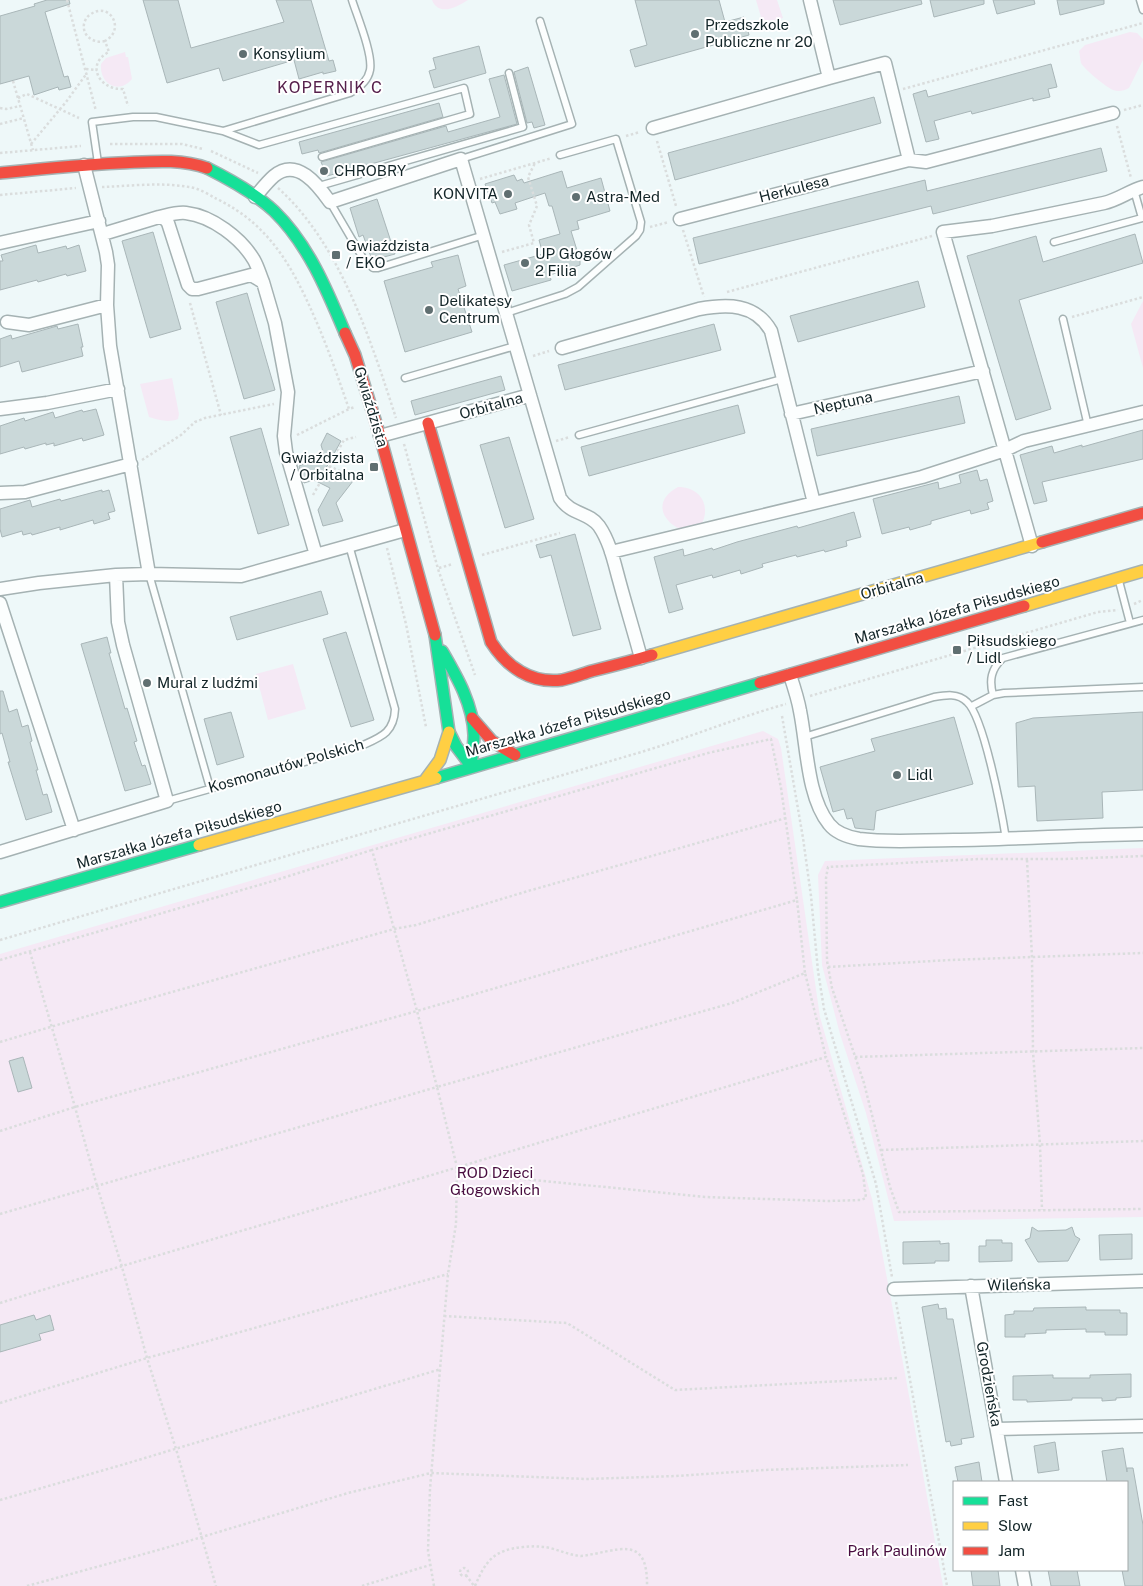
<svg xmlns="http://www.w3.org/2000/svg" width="1143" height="1586" viewBox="0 0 1143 1586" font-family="'Public Sans',sans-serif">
  <rect width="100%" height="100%" fill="#eef8f9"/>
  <path fill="#f5e9f5" d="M432 0H468C457 7 439 17 432 0Z
    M756 0H777L783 18 763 24Z
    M1130 32 1137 33 1143 39V60L1129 88C1124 91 1118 92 1113 90 1106 87 1085 70 1081 63 1080 59 1080 55 1079 51L1085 45Z
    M125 52 126 57H128L132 79C119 95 99 84 101 64L106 58Z
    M1143 301V368L1131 324Z
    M172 378 179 414 178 419C168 423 159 420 149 417L140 384Z
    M678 487C702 487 712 508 700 527L680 529C659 519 655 499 678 487Z
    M293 664 306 709 268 720 256 674Z
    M763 731 778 739 781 748 820 1017 872 1199 906 1379 943 1586H0V954Z
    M1143 848V1217L894 1221 866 1113 840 1034 822 965 818 875 825 861Z"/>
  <path fill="#cad8d9" stroke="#a9b6b8" d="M47 0H69L70 4 45 12 64 77 68 76 71 87 59 90 58 87 34 95 29 76 0 84V16L35 6 34 4Z
    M143 0H178L191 48 284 22 276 0H311L329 61 333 60 336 71 323 74V72L299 79 294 60 223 81 219 68 167 83Z
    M635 0H719L725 22 744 17 749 35 635 67 630 50 647 45Z
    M833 0H921L922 4 840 25Z
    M930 0H984V4L934 17Z
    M993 0H1034L1035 4 997 14Z
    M1057 0H1104V4L1060 15Z
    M479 46 486 73 434 88 429 71 436 69 433 58Z
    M1051 64 1057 87 1048 89 1050 97 1033 101V98L972 114 971 111 934 121 939 139 926 142 913 94 926 90 928 97Z
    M528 67 545 125 534 128 532 122 527 123 514 72Z
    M504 75 517 124 327 176 321 162 446 126 448 132 500 117 489 79Z
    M874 97 881 123 675 180 668 153Z
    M439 103 443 117 319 153 318 150 302 154 299 142Z
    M1101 148 1107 171 933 214 931 206 699 264 693 238 925 180 927 191Z
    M562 171 567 188 601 178 610 211 577 221 579 229 571 231 580 260V265L550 275 551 280 512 291 504 265 543 254 539 240 560 234 552 206H549L545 193 515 203 517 209 500 214 495 202 492 203 485 184 514 175 517 181 522 179 524 183Z
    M377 199 395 254 384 257H371L363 235 359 237 350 208Z
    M153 232 181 329 150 338 122 241Z
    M1135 234 1143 263 1019 300 1051 409 1016 420 967 256 1036 236 1043 262Z
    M36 245 38 253 66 246 67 249 79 245 86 271 67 276 66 274 38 282 37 280 0 290V261H3L1 255Z
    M458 255 466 286 458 289 472 332 405 352 384 281 433 267 431 262Z
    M918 281 925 307 798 342 790 316Z
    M247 293 275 390 244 399 216 302Z
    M78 324 83 347H81L83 356 22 372 19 361 0 367V339L11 335 12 339 57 326 58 329Z
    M714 324 721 350 565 390 558 365Z
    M501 376 505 390 415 415 411 401Z
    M959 396 965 423 817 456 811 429Z
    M738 405 745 433 589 476 581 447Z
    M96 409 104 435 83 441 82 438 54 446V443L46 445V443L25 449 24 447 0 454V426L24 418 25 421 53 412 55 418 82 410 83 412Z
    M261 428 289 525 258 534 230 437Z
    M1143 430V459L1042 482 1047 501 1034 504 1020 455 1052 446 1054 453 1082 445V447Z
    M327 433 341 441 321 477 341 474 353 481 336 503 343 521 323 526 318 510 330 488 314 480 304 483 299 466 312 461 324 455 321 445Z
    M509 437 534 519 505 528 480 445Z
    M977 470 980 481 987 479 993 501 987 503 989 509 971 514 970 510 931 521V524L910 530 909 527 882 534 873 499 938 482 939 489 961 483 959 475Z
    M102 490V492L109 490 115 511 108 513 110 519 94 524 93 520 60 530V527L32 535 31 533 23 535 22 531 2 537 0 529V509L30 500 32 507 60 499 61 501Z
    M854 512 861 537 846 541 847 546 825 552 824 550 797 557 796 555 762 564 763 567 741 574 740 570 713 578 712 575 676 585 683 609 669 613 654 557 683 549 684 556 712 548 713 550 737 542 797 526 798 528Z
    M575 534 601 629 573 636 551 555 540 558 536 545Z
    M321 591 328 614 237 640 230 617Z
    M346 632 374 720 351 727 323 639Z
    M107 637 111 653H109L125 709 127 708 137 741 134 742 142 766 145 765 151 784 125 791 81 644Z
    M0 691H3L9 712 17 709 22 727 28 725 32 741 30 742 38 770H36L43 795 47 794 52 812 26 820 8 762H10L2 733 0 734Z
    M231 712 244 757 217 765 204 719Z
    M1143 712V790L1102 792 1103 818 1037 821 1035 786 1018 787 1016 723 1033 718Z
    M954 717 973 784 876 811 874 830 855 828 852 818 847 819 844 809 833 812 820 767 875 751 871 739Z
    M23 1057 32 1088 18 1092 9 1061Z
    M1032 1227 1038 1231 1066 1230 1072 1227 1075 1236 1080 1239 1068 1261 1038 1262 1025 1240 1030 1238Z
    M1132 1234V1259L1100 1260 1099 1235Z
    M986 1240H1002V1243H1012V1261L979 1262V1246H986Z
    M940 1241V1244L949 1243V1261H935V1263L903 1264V1242Z
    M938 1304 939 1309 946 1308 947 1319H953L974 1437 961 1439 962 1444 951 1446 950 1441 946 1442 922 1307Z
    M1086 1307V1310H1120V1313H1127V1335H1105V1332H1086V1329L1046 1330V1333L1025 1334V1337H1005V1315L1014 1314V1311H1033L1034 1308Z
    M34 1315 36 1320 50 1315 54 1330 39 1334 41 1340 0 1352V1325Z
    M1131 1374V1397L1116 1398V1400L1102 1401V1398H1072V1400L1027 1402V1400H1013V1376L1053 1375V1378H1090V1375Z
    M1055 1442 1059 1470 1038 1473 1034 1446Z
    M1123 1448 1127 1472V1468H1133L1143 1525V1586H1125L1122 1570H1127V1482H1107L1102 1451Z
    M979 1462 982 1482H958L955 1467Z
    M971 1570H998L1000 1586H973Z
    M1048 1570H1077L1080 1586H1051Z"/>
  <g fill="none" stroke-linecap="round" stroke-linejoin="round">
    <g stroke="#a5b2b3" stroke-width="9">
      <path id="lane" d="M1140 0 1143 10
        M223 131 350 93C359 88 368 81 370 70 373 54 357 16 352 0
        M461 159 572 124 540 21
        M98 163 92 122 133 117H156L223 131 259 145 464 88 470 114 322 157
        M319 186 523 127 509 73
        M330 202 364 260 373 268H378L484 235
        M1054 242 1142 218 1134 190
        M506 313 565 294 578 287 636 236 640 230 641 222 616 139 560 155
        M1063 319 1088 426
        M405 378 515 346
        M579 435 782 379
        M149 574 210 788
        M1119 581 1130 623
        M993 695C989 680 991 669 1003 658L1143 620
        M972 706 993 695 1004 693 1143 687
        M804 737 934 697C946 695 958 693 967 702 984 717 1002 814 1006 839
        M167 801 361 746C381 737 394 733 395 709L349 545"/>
    </g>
    <g stroke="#a5b2b3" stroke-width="15">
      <path id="street" d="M653 128 829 78
        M909 160 926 162 1113 113
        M84 165 106 252 108 265 107 305 110 346 149 574
        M255 197C261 190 267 182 274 176 297 157 318 185 330 202L461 159 560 498C571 515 589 512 599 526 610 542 614 562 619 580 626 606 634 632 641 658
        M159 217C168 215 177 212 186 213 212 216 241 238 254 260 258 267 260 275 263 282
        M680 219 909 160 885 63 829 78 810 0
        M103 234 159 217 165 219 168 223 188 285 192 289H198L251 275 263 282 275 323 288 392 284 436 286 452 316 555
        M0 243 99 221
        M7 322 29 325 107 305
        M562 348 699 309C727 304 755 303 771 331L814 503
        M0 409 47 403 118 389
        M791 414 983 371
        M380 436 530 395
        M0 493 25 492 131 464
        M1032 546 943 232 992 226 1104 203C1118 200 1129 191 1143 187
        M611 552 922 477 1005 450 1024 441 1143 412
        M0 589 39 583 116 575 149 574 241 576 405 530
        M0 603 74 830
        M790 675C794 687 798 699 800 711 807 745 807 797 829 824 836 833 848 837 859 839 890 843 923 840 954 840 1017 839 1080 835 1143 834
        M0 852 167 801 123 645 118 622 116 575
        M971 1286 1006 1482
        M894 1289 1143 1281
        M997 1429 1143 1426
        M1022 1570 1025 1586"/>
    </g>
    <g stroke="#a5b2b3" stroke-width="14">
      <path id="fast" d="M207 168C229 179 256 194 274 211 308 244 327 290 345 333
        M435 635 449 732 456 746 471 766
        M442 651C457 677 473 704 474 735 474 745 472 756 471 766
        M436 778 760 683
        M0 902 199 845"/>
    </g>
    <g stroke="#a5b2b3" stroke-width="14">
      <path id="slow" d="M1024 606 1143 571
        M652 655 1042 542
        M426 779 440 760 449 732
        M199 845 436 778"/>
    </g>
    <g stroke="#a5b2b3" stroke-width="14">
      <path id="jam" d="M0 173C40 169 79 165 119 163 148 162 179 158 207 168
        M345 333 355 355 380 436 435 635
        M428 423 491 642C507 667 531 684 562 680 572 678 582 674 592 671 612 666 632 661 652 655
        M1042 542 1143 513
        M760 683 1024 606
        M472 718 492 741 515 755"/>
    </g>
    <path stroke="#dadddd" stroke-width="2.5" stroke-dasharray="2.5 2.5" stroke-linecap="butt" d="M67 0 96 111
      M105 41C94 44 82 36 84 24 85 20 87 16 91 14 110 1 126 30 105 41L109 52C85 64 99 90 123 89L128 106
      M86 69 97 70
      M13 81 33 150
      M903 89 1143 23
      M18 98 27 94 79 118
      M0 108 6 109 20 106
      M1124 110 1143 105
      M0 124 24 118
      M1117 126 1131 178
      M626 136 640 132
      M657 141 676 206
      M31 144 66 102 87 73
      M110 144H182L203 149
      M211 151 258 173
      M0 153 81 146
      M480 179 552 158
      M102 187C130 186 161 182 189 187 199 188 209 195 217 199 272 226 294 270 317 323 329 351 339 380 349 409L355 407
      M278 188C340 243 371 341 396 418
      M0 195 76 188
      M650 227 669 222
      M683 230 704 297
      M502 252 534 243 529 225 537 206 528 177 535 163
      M727 292 932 236
      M190 303 221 415
      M1072 317 1143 297
      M533 356 549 351
      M297 435 349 409
      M556 441 570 437
      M404 444 438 569 475 675
      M142 460 181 435 195 422 205 418 274 404
      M329 466 348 475
      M313 495 344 440 356 437
      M387 548 406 624 426 727
      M482 555 560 533
      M439 568 453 564
      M1134 604 1143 600
      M810 696 1098 612 1118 610
      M782 716 803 838 811 896 818 971 824 1009 876 1184 892 1277
      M1143 856 1064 859H978L828 867 826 878 827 961 832 988 864 1083 890 1187 899 1212 1143 1209
      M1027 860 1032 957 1033 1052 1040 1145 1042 1210
      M0 940 638 753C688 738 736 718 786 704
      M30 952 75 1107 97 1186 122 1267 147 1358 176 1449 216 1586
      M0 960 273 881 372 850
      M828 967 950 960 1143 953
      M0 1042 84 1017 394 929 416 925 528 891 786 818
      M855 1057 1143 1048
      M0 1131 75 1107 417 1011 372 850 708 753 771 739 781 788 797 900
      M881 1150 1143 1141
      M0 1214 437 1087 417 1011 797 900 805 973
      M896 1302 947 1586
      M0 1303C168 1251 337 1204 505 1153L826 1057 863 1174 866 1198 861 1200 828 1201 705 1197 474 1174 457 1167
      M444 1316 567 1323 675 1390 898 1378
      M0 1403 147 1358 448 1274
      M0 1500 125 1464 441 1369
      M460 1572a4 4 0 1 1 8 0a4 4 0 1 1-8 0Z
      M466 1575 474 1586
      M27 1586 162 1549 348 1493 431 1473 587 1479 676 1476 764 1470 908 1465
      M362 1586 430 1565
      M434 1586 428 1551 430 1489 448 1274 456 1224 457 1167 437 1087 732 1003 805 973 826 1057
      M475 1586C486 1560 494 1550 523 1547 532 1546 541 1546 550 1548 561 1551 570 1555 581 1556 616 1552 648 1532 647 1586"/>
    <use href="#lane" stroke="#fcfefe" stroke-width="6"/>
    <use href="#street" stroke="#fcfefe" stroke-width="12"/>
    <use href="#fast" stroke="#16e098" stroke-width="11"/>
    <use href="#slow" stroke="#ffcf43" stroke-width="11"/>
    <use href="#jam" stroke="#f24e42" stroke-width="11"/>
  </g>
  <g fill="#606f71" stroke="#fff" stroke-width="2">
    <circle cx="695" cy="34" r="5"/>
    <circle cx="243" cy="54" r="5"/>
    <circle cx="324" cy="171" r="5"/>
    <circle cx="508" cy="194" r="5"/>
    <circle cx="576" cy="197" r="5"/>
    <rect x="331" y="250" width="10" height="10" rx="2.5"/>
    <circle cx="525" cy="263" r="5"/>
    <circle cx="429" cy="310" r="5"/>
    <rect x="369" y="462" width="10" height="10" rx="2.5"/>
    <rect x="952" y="645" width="10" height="10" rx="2.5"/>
    <circle cx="147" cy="683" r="5"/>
    <circle cx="897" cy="775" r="5"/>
  </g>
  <g text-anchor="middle" stroke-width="4" stroke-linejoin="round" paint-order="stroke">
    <g font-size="15" fill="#132528" stroke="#fff" text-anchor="start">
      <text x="705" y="30">Przedszkole<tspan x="705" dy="17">Publiczne nr 20</tspan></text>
      <text x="253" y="59">Konsylium</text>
      <text x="334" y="176">CHROBRY</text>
      <text x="498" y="199" text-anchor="end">KONVITA</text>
      <text x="586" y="202">Astra-Med</text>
      <text x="346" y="251">Gwiaździsta<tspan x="346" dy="17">/ EKO</tspan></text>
      <text x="535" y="259">UP Głogów<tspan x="535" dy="17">2 Filia</tspan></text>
      <text x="439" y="306">Delikatesy<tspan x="439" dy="17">Centrum</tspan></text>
      <text x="364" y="463" text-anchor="end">Gwiaździsta<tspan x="364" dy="17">/ Orbitalna</tspan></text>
      <text x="967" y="646">Piłsudskiego<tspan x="967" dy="17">/ Lidl</tspan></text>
      <text x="157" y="688">Mural z ludźmi</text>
      <text x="907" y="780">Lidl</text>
    </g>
    <g font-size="15" fill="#132528" stroke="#fff">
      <text transform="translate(794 189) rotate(-14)" y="5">Herkulesa</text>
      <text transform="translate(843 403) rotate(-13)" y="5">Neptuna</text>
      <text transform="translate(491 406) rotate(-15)" y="5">Orbitalna</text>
      <text transform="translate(371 407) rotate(73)" y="5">Gwiaździsta</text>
      <text transform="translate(892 586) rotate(-16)" y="5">Orbitalna</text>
      <text transform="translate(957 610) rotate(-16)" y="5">Marszałka Józefa Piłsudskiego</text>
      <text transform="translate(568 723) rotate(-16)" y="5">Marszałka Józefa Piłsudskiego</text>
      <text transform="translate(286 766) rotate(-16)" y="5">Kosmonautów Polskich</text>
      <text transform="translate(179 835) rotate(-16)" y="5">Marszałka Józefa Piłsudskiego</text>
      <text transform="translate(1019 1285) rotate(-1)" y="5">Wileńska</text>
      <text transform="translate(989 1384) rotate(80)" y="5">Grodzieńska</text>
    </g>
    <g font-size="15" fill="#480c3f" stroke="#fff">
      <text x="495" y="1178">ROD Dzieci<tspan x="495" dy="17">Głogowskich</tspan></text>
      <text x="897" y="1556">Park Paulinów</text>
    </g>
    <g font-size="16" letter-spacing="1" fill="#56204c" stroke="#fff">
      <text x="330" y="93">KOPERNIK C</text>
    </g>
  </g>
  <rect x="953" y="1481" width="175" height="90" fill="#ffffff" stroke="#a1a8a9"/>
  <rect x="963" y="1497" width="25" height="8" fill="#16e098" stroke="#a1a8a9"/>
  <text x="998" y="1506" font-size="15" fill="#132528">Fast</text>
  <rect x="963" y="1522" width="25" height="8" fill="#ffcf43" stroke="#a1a8a9"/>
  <text x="998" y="1531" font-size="15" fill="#132528">Slow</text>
  <rect x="963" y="1547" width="25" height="8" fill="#f24e42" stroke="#a1a8a9"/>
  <text x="998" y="1556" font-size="15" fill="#132528">Jam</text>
</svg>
